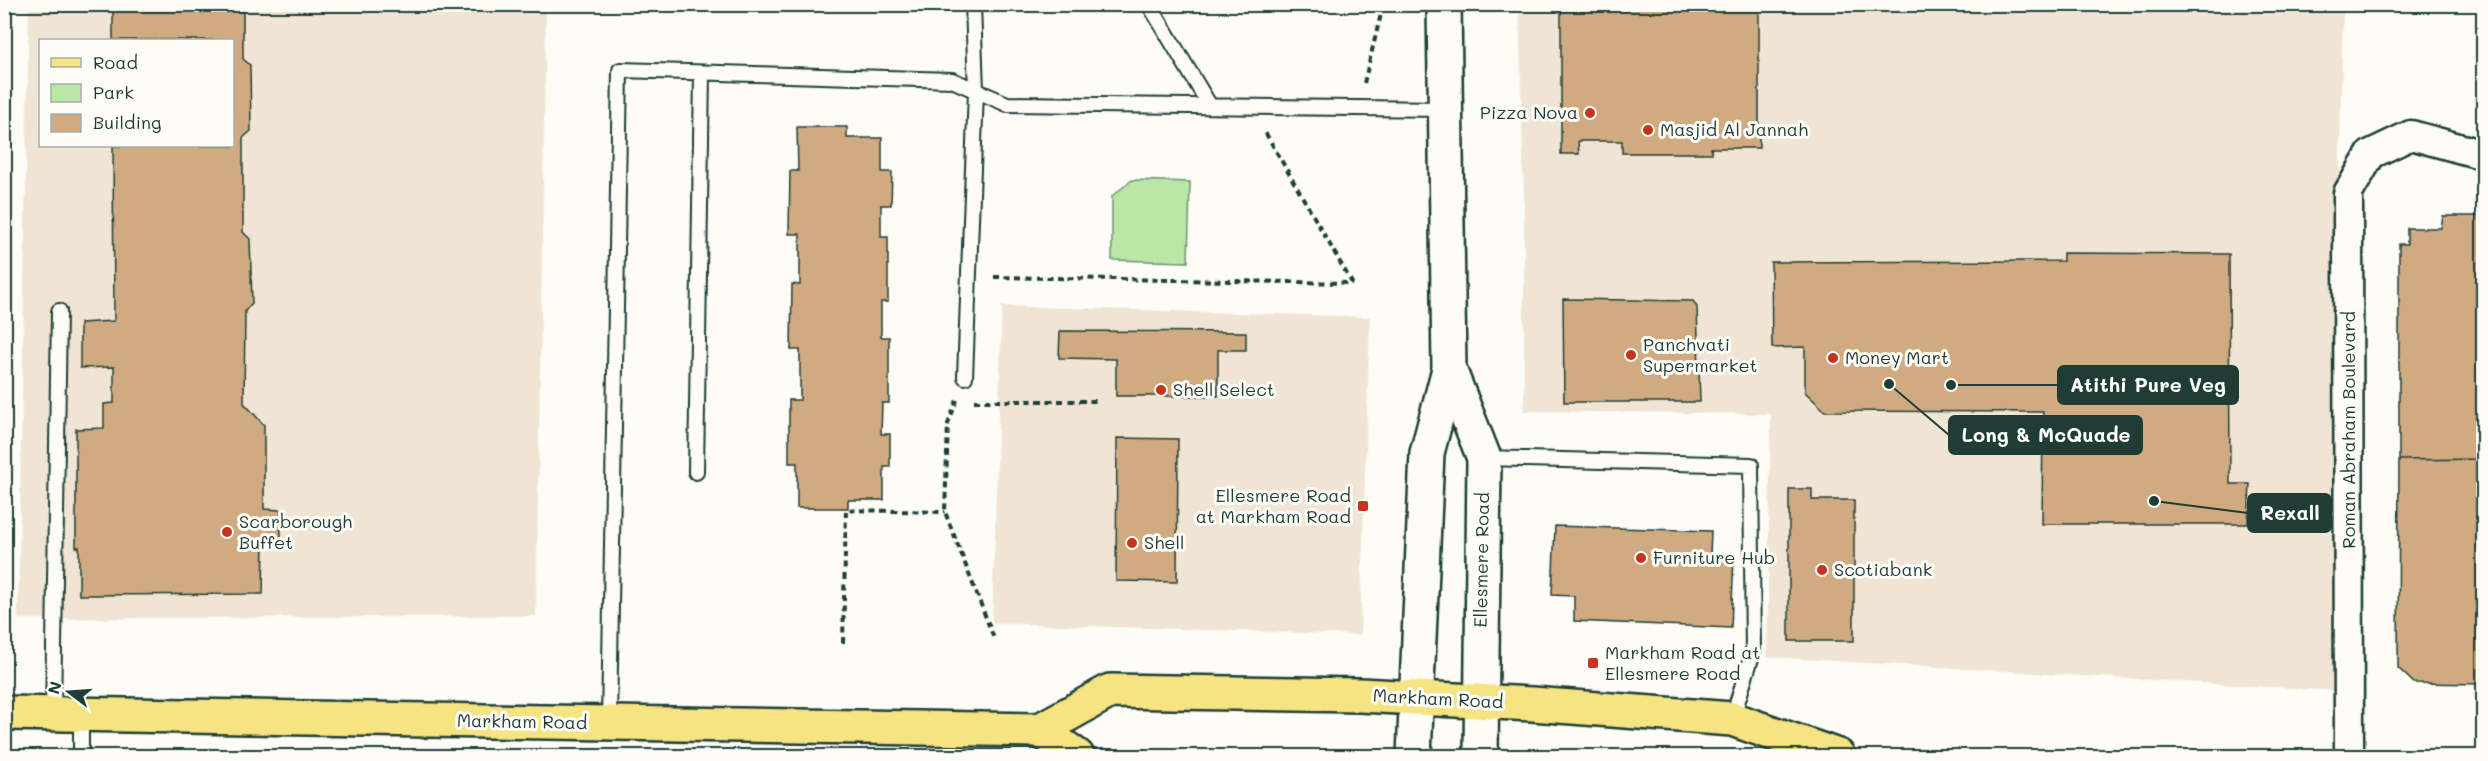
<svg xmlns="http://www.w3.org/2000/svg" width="2488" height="761" viewBox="0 0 2488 761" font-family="Mali,sans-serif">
  <rect width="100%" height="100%" fill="#fdfcf7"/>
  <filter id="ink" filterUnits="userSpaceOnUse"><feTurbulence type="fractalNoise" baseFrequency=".0167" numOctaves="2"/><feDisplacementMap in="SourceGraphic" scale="12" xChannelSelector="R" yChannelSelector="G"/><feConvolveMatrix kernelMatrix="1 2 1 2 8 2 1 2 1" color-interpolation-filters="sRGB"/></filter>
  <g filter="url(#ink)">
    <path fill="#f0e4d4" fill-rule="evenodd" d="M29 5H546L536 616 18 619ZM40 40H232V146H40Z
      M1519 5H2343L2339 196 2336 691 1767 657 1771 414 1524 411V196Z
      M1002 306 1370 317 1360 635 992 623Z"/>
    <path fill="#bae7a5" stroke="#6c926c" stroke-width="1.5" d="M1132 180 1190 182 1188 262 1112 260V196Z"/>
    <path fill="#d0ab82" stroke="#1f3d34" stroke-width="1.5" d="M113 4H243V59L250 65 251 131 243 138V232L250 239 252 303 245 311 244 403 264 425V509L281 510V542L264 541 263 594 79 595V547H76V429L104 428V404L114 403V367L80 368V323L114 321 113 146H232V40H113Z
      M1561 4 1759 6V148H1711L1712 153H1622V141H1578L1579 154H1561Z
      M797 127H847V138H882V172H892L891 205H881V237H888V302H881V337H889V403H882L881 434H890V467H884V500H848V508H797V463H789V400H800V350H791L792 284 800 285V234H789L790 171H798Z
      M2443 216H2484V459L2399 460V244H2407V228H2441Z
      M2063 253 2229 254 2230 484H2250L2248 524H2042L2043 412 1825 411 1805 392V347L1772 348 1771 262 2063 261Z
      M1563 299 1693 301 1697 307 1700 402H1564Z
      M1060 331 1246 332V350H1218V396H1116V359L1059 358Z
      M1117 438 1178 439 1177 582 1116 581Z
      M2484 459V684L2414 683 2398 668 2399 460Z
      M1789 489H1812V500H1854V641H1789Z
      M1555 526 1711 531 1710 555H1734L1731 628 1574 621V596L1552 595Z"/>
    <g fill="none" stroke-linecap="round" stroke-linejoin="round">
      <g stroke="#1f3d34" stroke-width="18">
        <path id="service" d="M1149 4 1210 106
          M965 377 976 91 973 4
          M1484 458 1751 465 1753 652 1732 719
          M696 472 702 73
          M53 715 59 311
          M609 724 620 70 952 80 1007 104 1446 109
          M81 756V716"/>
      </g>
      <g stroke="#1f3d34" stroke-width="33">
        <path id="minor" d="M2349 756 2348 193 2371 154 2411 135 2484 155"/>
      </g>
      <g stroke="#1f3d34" stroke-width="38">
        <path id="secondary" d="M1449 369 1484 458 1481 756
          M1414 756 1427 453 1449 369 1444 4"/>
      </g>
      <g stroke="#1f3d34" stroke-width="38">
        <path id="primary" d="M4 713 1040 730 1110 691 1360 695 1532 704 1732 719 1838 756
          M1040 730 1077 756"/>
      </g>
      <path stroke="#1f3d34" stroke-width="4" stroke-dasharray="6 4.5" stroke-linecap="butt" d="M1364 83 1381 14V4
        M994 277 1352 283 1265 132
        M957 400 948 424 945 512 995 641
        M974 401H1097
        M843 643 846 510 945 512"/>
      <use href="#service" stroke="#fdfcf7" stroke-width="14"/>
      <use href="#minor" stroke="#fdfcf7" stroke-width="28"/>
      <use href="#secondary" stroke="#fdfcf7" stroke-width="33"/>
      <use href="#primary" stroke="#f6e381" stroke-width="33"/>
    </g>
  </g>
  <g fill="#c8321e" stroke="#fdfcf7" stroke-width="2">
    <circle cx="1590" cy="113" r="6"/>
    <circle cx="1648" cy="130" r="6"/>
    <circle cx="1631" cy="355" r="6"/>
    <circle cx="1833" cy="358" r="6"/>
    <circle cx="1161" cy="390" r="6"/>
    <rect x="1357" y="500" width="12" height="12" rx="3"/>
    <circle cx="227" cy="532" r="6"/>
    <circle cx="1132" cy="543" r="6"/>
    <circle cx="1641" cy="558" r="6"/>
    <circle cx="1822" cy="570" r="6"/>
    <rect x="1587" y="657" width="12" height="12" rx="3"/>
  </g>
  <g text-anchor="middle" stroke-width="6" stroke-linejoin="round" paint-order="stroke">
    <g font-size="18" fill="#1f3d34" stroke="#fdfcf7" text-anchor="start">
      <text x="1578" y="119" text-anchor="end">Pizza Nova</text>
      <text x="1660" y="136">Masjid Al Jannah</text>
      <text x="1643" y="351">Panchvati<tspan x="1643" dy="21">Supermarket</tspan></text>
      <text x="1845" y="364">Money Mart</text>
      <text x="1173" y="396">Shell Select</text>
      <text x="1351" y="502" text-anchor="end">Ellesmere Road<tspan x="1351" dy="21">at Markham Road</tspan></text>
      <text x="239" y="528">Scarborough<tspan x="239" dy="21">Buffet</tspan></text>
      <text x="1144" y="549">Shell</text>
      <text x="1653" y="564">Furniture Hub</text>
      <text x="1834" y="576">Scotiabank</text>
      <text x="1605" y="659">Markham Road at<tspan x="1605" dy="21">Ellesmere Road</tspan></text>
    </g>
    <g font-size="18" fill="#1f3d34" stroke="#fdfcf7">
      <text transform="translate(2349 430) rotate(-90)" y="6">Roman Abraham Boulevard</text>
      <text transform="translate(1482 560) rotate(-89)" y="6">Ellesmere Road</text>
      <text transform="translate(1438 699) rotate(3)" y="6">Markham Road</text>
      <text transform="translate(522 722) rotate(1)" y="6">Markham Road</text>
    </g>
  </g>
  <path fill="none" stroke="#1f3d34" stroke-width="2" d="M1951 385L2058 385M1889 384L1949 435M2154 501L2248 513"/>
  <g fill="#1f3d34" stroke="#fdfcf7" stroke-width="2">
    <circle cx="1951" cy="385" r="6"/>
    <circle cx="1889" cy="384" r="6"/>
    <circle cx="2154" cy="501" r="6"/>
  </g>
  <g fill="#1f3d34" stroke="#1f3d34" stroke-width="2">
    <rect x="2058" y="366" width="180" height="38" rx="6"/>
    <rect x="1949" y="416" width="193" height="38" rx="6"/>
    <rect x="2248" y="494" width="83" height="38" rx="6"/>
  </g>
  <g font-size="20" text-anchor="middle" font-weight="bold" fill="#fff">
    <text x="2148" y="392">Atithi Pure Veg</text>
    <text x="2046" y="442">Long &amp; McQuade</text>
    <text x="2290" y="520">Rexall</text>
  </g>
  <rect width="2488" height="761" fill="none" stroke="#fdfcf7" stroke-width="24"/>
  <rect x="12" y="12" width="2464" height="737" fill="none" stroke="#1f3d34" stroke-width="2" filter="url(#ink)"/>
  <rect x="39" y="39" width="195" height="108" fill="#fdfcf7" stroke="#a4b0a9" stroke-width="1.5"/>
  <rect x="51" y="58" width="30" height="9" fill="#f6e381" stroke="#a4b0a9" stroke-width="1.5"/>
  <text x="93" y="69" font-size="18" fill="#1f3d34">Road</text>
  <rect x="51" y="84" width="30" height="18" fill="#bae7a5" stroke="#a4b0a9" stroke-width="1.5"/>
  <text x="93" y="99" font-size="18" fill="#1f3d34">Park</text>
  <rect x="51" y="114" width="30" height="18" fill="#d0ab82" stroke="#a4b0a9" stroke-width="1.5"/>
  <text x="93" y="129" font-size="18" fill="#1f3d34">Building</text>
  <g transform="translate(69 692) rotate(287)" stroke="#fdfcf7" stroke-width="4.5" paint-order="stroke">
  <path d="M0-4.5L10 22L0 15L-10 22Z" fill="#1f3d34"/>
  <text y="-9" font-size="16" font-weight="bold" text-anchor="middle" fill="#1f3d34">N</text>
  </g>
</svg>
